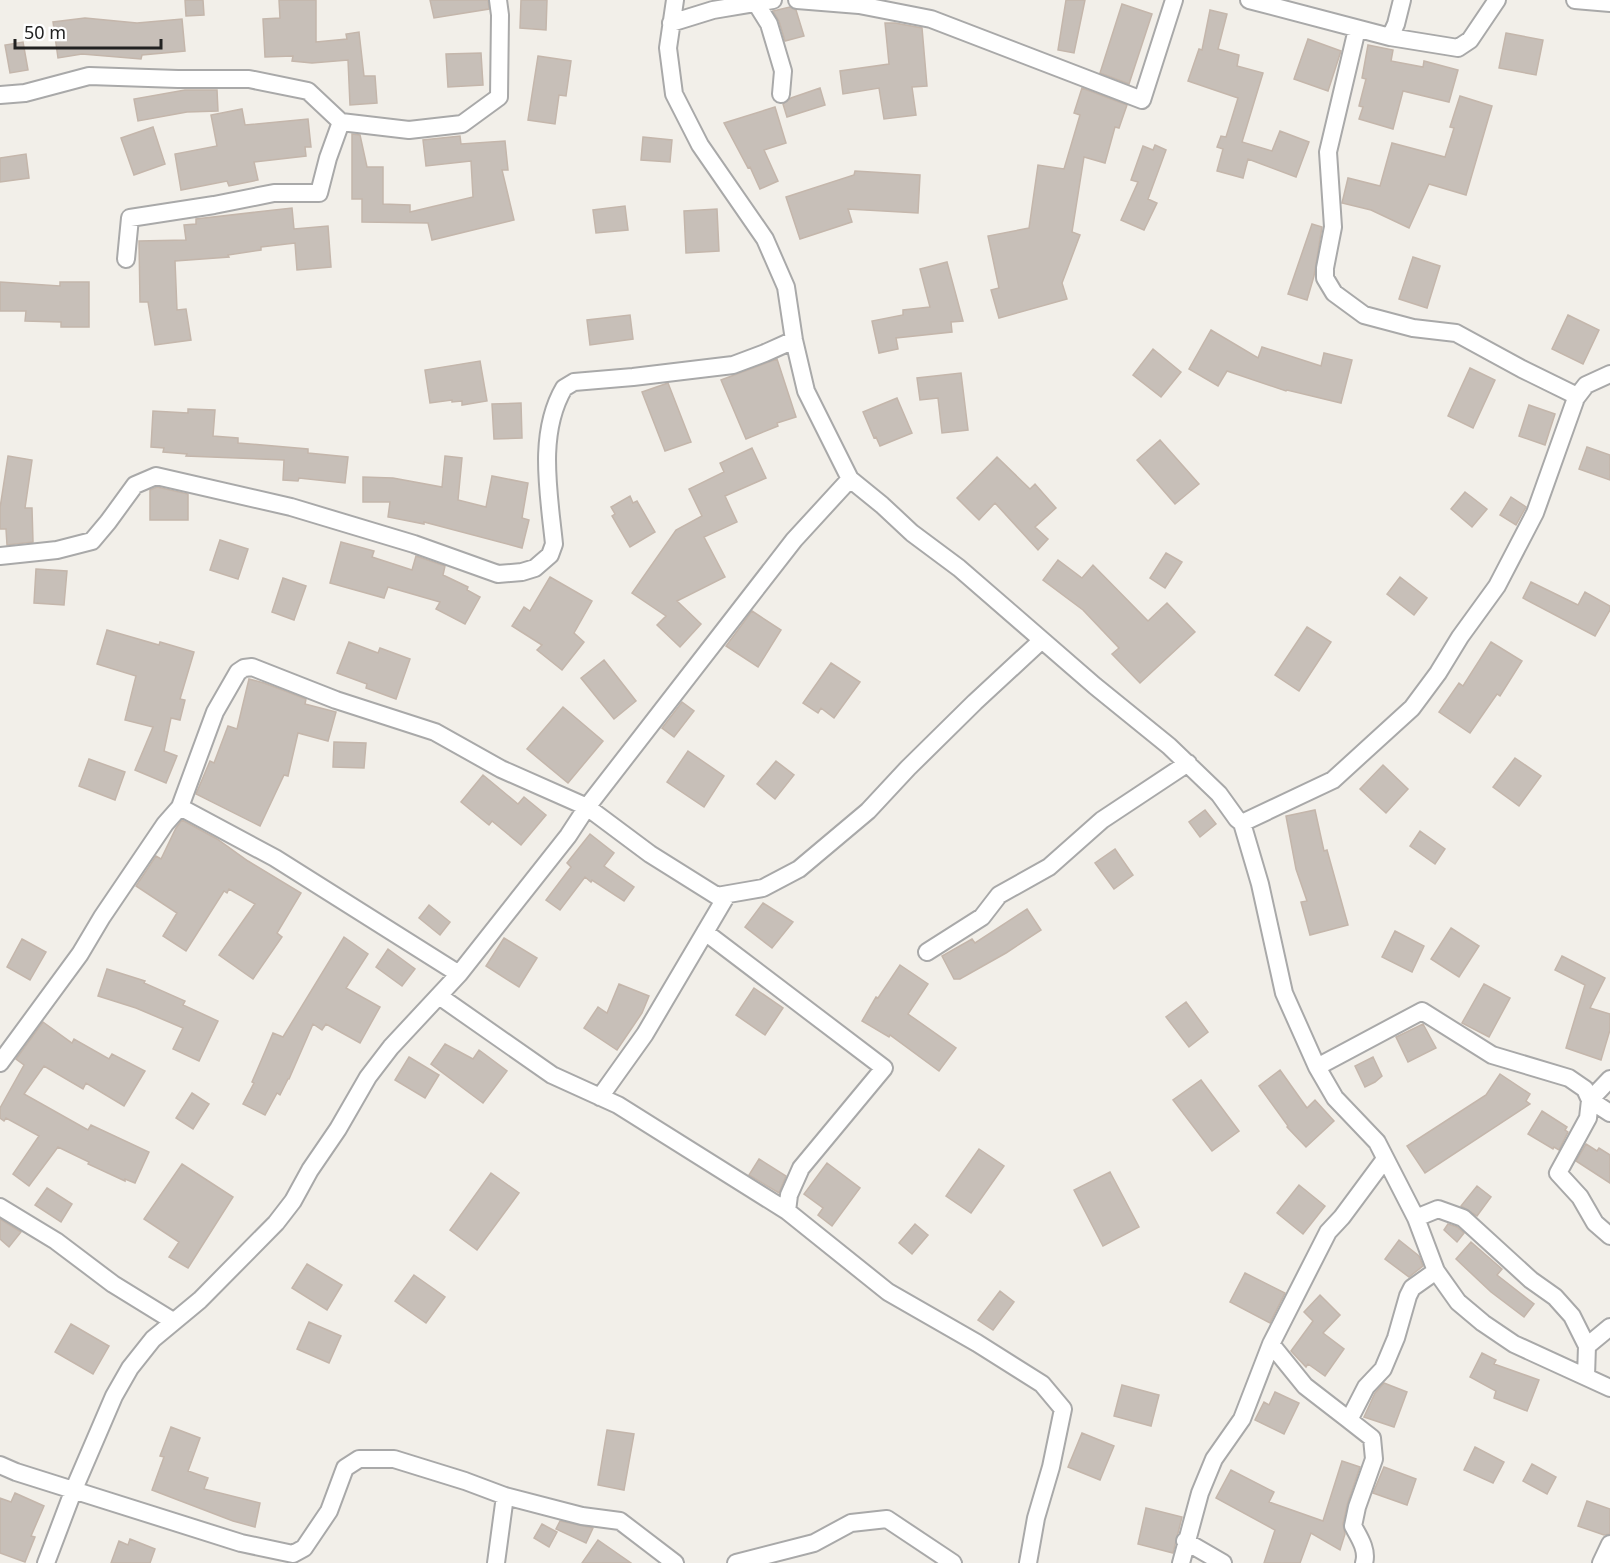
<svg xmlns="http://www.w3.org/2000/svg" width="1610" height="1563" viewBox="0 0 1610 1563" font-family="'Noto Sans',sans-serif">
  <rect width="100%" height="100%" fill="#f2efe9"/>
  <path fill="#c7bfb8" stroke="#c4b6ab" stroke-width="1.5" d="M185 0H203L204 15 186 16Z
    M279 0H316V42L347 39 346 34 359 32 364 76H375L377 103 350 105 348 60 312 63 292 61 293 56 265 57 263 19 280 18Z
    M430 0H488L489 9 434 18Z
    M521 0H547L546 30 520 28Z
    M1066 0H1085L1074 53 1058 50Z
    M1122 4 1152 14 1129 84 1100 73Z
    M790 7 796 10 804 36 785 41 779 21 773 11Z
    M1210 10 1227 14 1218 49 1239 55 1237 66 1263 73 1242 142 1272 151 1280 131 1309 142 1296 177 1248 159 1243 178 1217 171 1223 149 1217 147 1221 136 1226 137 1238 98 1188 81 1199 49 1202 50Z
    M85 18 137 23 182 19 185 51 142 55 141 59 82 54 58 58 53 22Z
    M885 23H895L922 28 927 86 912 87 916 115 884 119 879 88 843 94 840 71 889 64Z
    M1506 33 1543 40 1536 75 1499 68Z
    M1308 39 1341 51 1328 91 1294 79Z
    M23 42 28 70 10 73 5 45Z
    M1368 45 1393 50 1391 61 1423 67 1424 61 1458 70 1449 102 1403 91 1393 129 1359 119 1363 107 1359 106 1366 79 1362 78Z
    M481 53 483 85 448 87 446 54Z
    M538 56 571 61 566 96 559 95 555 124 528 120Z
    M820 88 825 105 787 117 783 104 791 98Z
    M1082 88 1127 105 1119 128 1115 127 1105 163 1084 157 1072 232 1080 235 1062 283 1067 299 999 318 991 290 999 288 988 236 1029 228 1038 165 1064 169 1080 115 1074 113Z
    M185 90H217L218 111 187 112 138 121 134 99Z
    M1460 96 1492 106 1466 195 1429 184 1409 228 1371 210 1342 203 1348 178 1380 186 1392 143 1445 157 1454 128 1450 127Z
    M775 107 786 143 764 150 778 181 760 189 750 167 748 168 724 123Z
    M242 109 245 125 308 119 311 147H305L306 156 254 162 258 180 229 186 227 181 181 190 175 154 217 146 211 115Z
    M153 127 165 164 134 175 121 138Z
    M352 134 360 135 367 167H383V204L410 205V212L473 197 471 161 426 166 423 140 460 136 461 144 505 141 508 170H502L514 220 432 240 428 223 362 222V199H352Z
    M643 137 672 140 670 162 641 160Z
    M1155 145 1166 150 1148 199 1157 203 1144 230 1121 220 1138 182 1131 180 1143 146 1153 150Z
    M26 154 29 178 0 182V158Z
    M855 171 920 175 918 213 848 209 852 222 800 239 786 197 854 175Z
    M625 206 628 230 596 233 593 210Z
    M292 208 294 229 328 226 331 267 297 270 295 243 261 247V250L228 255 229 257 175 261 177 310 186 309 191 340 155 345 148 302H140L139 241 186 240 184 225 196 224V219Z
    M717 209 719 251 686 253 684 211Z
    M1312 224 1322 227 1314 276 1307 300 1288 294Z
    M1413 257 1440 266 1427 308 1399 299Z
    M947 262 963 321 951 322 952 332 896 338 898 349 879 353 872 321 903 315V310L930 307 920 269Z
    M0 282 60 286V282H89V327H61V322L25 321 26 311H0Z
    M630 315 633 339 590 345 587 320Z
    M1568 315 1599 330 1583 364 1552 349Z
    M1211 330 1258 358 1262 347 1321 366 1324 353 1352 360 1341 403 1287 390 1286 391 1227 371 1218 386 1189 369Z
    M1153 349 1181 372 1161 397 1133 375Z
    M777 359 796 417 777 423 778 426 746 439 721 380Z
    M480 361 487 401 462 405V401L452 402V400L430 403 425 370Z
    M1470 368 1495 380 1473 428 1448 416Z
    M961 373 968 430 942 433 938 398 920 400 917 378Z
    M668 383 691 442 665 451 642 392Z
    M897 398 912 433 880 446 876 437 874 438 863 412Z
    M521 403 522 438 494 439 492 404Z
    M1529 405 1555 414 1545 445 1519 436Z
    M188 409 215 410 213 436 238 438V443L308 449V453L348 457 345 483 299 478 298 481 283 480 284 460 186 456 187 454 163 452 164 448 151 447 153 411 188 413Z
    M1160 440 1199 484 1175 504 1137 460Z
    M1587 447 1610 455V480L1579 469Z
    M752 448 766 478 725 496 737 522 704 537 725 577 677 601 701 624 680 647 657 625 666 616 632 593 676 530 702 516 689 489 724 472 720 463Z
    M8 456 32 460 25 508H32L33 542 7 545 6 529H0V508Z
    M445 456 462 458 458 500 486 507 492 476 528 483 522 518 529 520 522 548 424 522V524L388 517 390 502H363V477L393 478 442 487Z
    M997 457 1030 489 1035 484 1056 508 1035 527 1048 539 1038 550 995 503 979 520 957 498Z
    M157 487 188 494V520H150V490Z
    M1465 492 1487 509 1472 527 1451 509Z
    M630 496 633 503 637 501 655 532 630 547 612 516 615 514 611 507Z
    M1511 497 1526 507 1516 525 1500 515Z
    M220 540 248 549 238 579 210 570Z
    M341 542 374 551 372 557 412 570 416 556 445 566 443 575 468 587 467 590 480 597 465 624 436 609 440 602 388 587 384 598 330 583Z
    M1166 553 1182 562 1165 588 1150 578Z
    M1058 560 1082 578 1093 565 1148 621 1167 603 1195 632 1140 683 1112 654 1119 648 1083 610 1043 580Z
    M36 569 67 571 64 605 34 603Z
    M550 577 592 601 574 633 584 642 562 670 537 650 542 645 512 626 524 607 530 611Z
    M1400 577 1427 598 1414 615 1387 594Z
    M283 578 306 586 294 620 272 612Z
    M1531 582 1578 605 1585 592 1610 606V610L1595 636 1523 598Z
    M752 611 781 630 758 667 726 646Z
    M1307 627 1331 642 1299 691 1275 675Z
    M107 630 159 645 160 642 194 652 180 699 185 700 180 720 171 718 164 751 177 756 166 783 135 770 153 727 125 720 136 676 97 664Z
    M349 642 378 653 380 648 410 659 396 699 366 688 367 684 337 673Z
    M1491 642 1522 661 1500 696 1497 694 1470 733 1439 712 1459 683 1463 686Z
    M604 660 636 701 614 719 581 678Z
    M831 663 860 682 834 718 821 708 818 713 803 703Z
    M249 679 264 683 306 699 305 704 336 712 328 741 298 733 288 776 284 775 260 826 196 794 210 761 214 763 228 726 237 729Z
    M682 702 694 711 674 737 662 728Z
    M563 707 603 741 568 783 527 749Z
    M334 742 366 743 364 768 333 767Z
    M688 751 724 776 704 807 667 782Z
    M1515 758 1541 776 1519 806 1493 787Z
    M89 759 125 772 115 800 79 786Z
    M776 761 794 775 775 799 757 784Z
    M1383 765 1408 789 1386 813 1360 789Z
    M483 775 518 804 524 797 546 815 521 845 492 821 489 825 461 802Z
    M1205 810 1216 824 1200 837 1189 822Z
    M1315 810 1324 851 1327 850 1348 925 1310 935 1301 902 1307 901 1296 869 1286 816Z
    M182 820 217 839 248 861 301 893 277 933 282 937 253 979 219 955 255 904 229 889 227 893 224 891 186 951 163 936 177 913 136 886 156 856 161 859 176 828Z
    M1420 831 1445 849 1435 864 1410 846Z
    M590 834 614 853 604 866 634 887 624 901 592 880 591 882 585 877 560 910 546 900 571 867 567 863Z
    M1115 849 1133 875 1114 889 1095 863Z
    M763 903 793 922 772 948 745 927Z
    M429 905 450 922 440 935 419 918Z
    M1027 909 1041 930 1006 953 960 979H954L942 956 972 939 975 943Z
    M1451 928 1479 946 1459 977 1431 959Z
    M1395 931 1424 946 1412 972 1382 957Z
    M344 937 368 954 346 988 380 1007 360 1043 326 1024 322 1030 313 1024 289 1079H288L280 1095 277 1093 265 1115 243 1104 254 1083 252 1082 273 1033 283 1037Z
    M504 938 537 958 519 987 486 966Z
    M22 939 46 952 30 980 7 967Z
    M388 949 415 969 402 986 376 967Z
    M1562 956 1605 978 1590 1008 1610 1014V1030L1601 1060 1566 1048 1585 985 1555 970Z
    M900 965 928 984 908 1014 956 1048 939 1071 890 1035 889 1037 862 1021 876 997 878 998Z
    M107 969 145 981 144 983 185 1001 183 1005 218 1021 199 1061 173 1049 183 1028 136 1008 98 996Z
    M619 984 649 996 642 1013 617 1050 584 1028 598 1007 607 1013Z
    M1484 984 1510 998 1489 1037 1462 1023Z
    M754 988 783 1008 765 1035 736 1015Z
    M1186 1002 1208 1032 1189 1047 1166 1017Z
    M43 1022 72 1043 74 1039 109 1059 112 1054 145 1071 124 1106 86 1083 83 1089 44 1066 24 1094 88 1130 91 1125 149 1152 135 1183 125 1179V1181L88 1164 89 1162 58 1147 29 1186 13 1174 39 1136 6 1118 4 1121 0 1118V1108L24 1065 16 1059Z
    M1423 1024 1436 1048 1408 1062 1396 1037Z
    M445 1044 473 1059 479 1050 507 1071 483 1103 431 1064Z
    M409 1057 439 1075 425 1098 395 1080Z
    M1373 1057 1382 1076 1375 1082 1365 1087 1355 1066Z
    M1280 1070 1307 1108 1315 1100 1334 1121 1306 1147 1287 1127 1288 1126 1259 1086Z
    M1500 1074 1530 1094 1526 1101 1530 1104 1425 1173 1407 1146 1486 1095Z
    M1201 1080 1239 1131 1212 1151 1173 1100Z
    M192 1093 209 1104 193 1129 176 1118Z
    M1542 1111 1567 1127 1565 1130 1568 1132 1559 1150 1554 1147 1553 1149 1528 1134Z
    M1586 1144 1597 1151 1599 1148 1610 1155V1183L1576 1161Z
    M979 1149 1004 1166 971 1213 946 1196Z
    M759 1159 786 1176 779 1193 749 1175Z
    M827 1163 860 1188 832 1226 818 1215 823 1208 804 1194Z
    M182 1164 233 1197 188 1268 169 1257 179 1242 144 1219Z
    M1110 1172 1139 1227 1103 1246 1074 1190Z
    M491 1173 519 1193 477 1250 450 1230Z
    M1299 1185 1325 1206 1303 1234 1277 1213Z
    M1477 1186 1491 1197 1477 1216 1461 1206Z
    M47 1188 72 1204 61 1222 35 1205Z
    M0 1219 21 1232 9 1247 0 1239Z
    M915 1224 928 1235 912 1254 899 1243Z
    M1448 1224 1457 1227 1464 1233 1457 1242 1444 1230Z
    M1399 1240 1419 1256 1423 1266 1409 1277 1385 1259Z
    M1471 1242 1502 1269 1497 1275 1534 1304 1524 1317 1491 1292 1456 1259Z
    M307 1264 342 1285 327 1310 292 1288Z
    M1245 1273 1285 1293 1270 1323 1230 1302Z
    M414 1275 445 1297 426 1323 395 1301Z
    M1000 1291 1014 1302 993 1330 978 1320Z
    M1320 1295 1340 1315 1323 1333 1344 1349 1325 1376 1308 1364 1306 1367 1291 1351 1313 1321 1304 1312Z
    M309 1322 341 1336 329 1363 297 1349Z
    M71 1324 109 1346 93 1374 55 1352Z
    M1482 1353 1496 1360 1494 1364 1539 1380 1527 1411 1494 1398 1496 1391 1470 1377Z
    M1384 1383 1407 1392 1394 1427 1364 1417 1375 1393Z
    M1122 1385 1159 1395 1151 1426 1114 1416Z
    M1275 1392 1299 1403 1284 1434 1255 1420 1264 1402 1269 1405Z
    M171 1427 200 1438 188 1471 208 1478 204 1489 260 1503 255 1527 233 1521 152 1490 164 1457 160 1456Z
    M607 1430 634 1434 624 1490 598 1485Z
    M1082 1433 1114 1446 1100 1480 1068 1467Z
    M1475 1447 1504 1462 1493 1483 1464 1470Z
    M1342 1461 1360 1467 1347 1505 1343 1524 1345 1534 1340 1550 1311 1533 1300 1563H1264L1275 1530 1216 1498 1231 1470 1274 1492 1269 1502 1323 1521Z
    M1532 1464 1556 1477 1547 1494 1523 1481Z
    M1384 1467 1416 1479 1407 1505 1373 1493Z
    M15 1493 44 1506 31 1536 35 1537 25 1562 0 1553V1498L11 1502Z
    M1587 1501 1610 1509V1534L1604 1535 1578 1526Z
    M1146 1508 1182 1517 1173 1553 1138 1544Z
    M560 1521 593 1528 586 1543 556 1529Z
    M542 1524 557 1532 549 1547 534 1538Z
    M130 1539 155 1549 150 1563H111L119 1541 128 1545Z
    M598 1540 631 1563H582Z"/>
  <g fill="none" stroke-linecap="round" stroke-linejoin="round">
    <g stroke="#a9a9a9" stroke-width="20">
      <path id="minor" d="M675 0 668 48 674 94 700 145 765 239 786 287 794 340 806 391 850 479 882 505 912 533 959 568 1095 686 1169 746 1219 794 1237 819 1242 823 1260 884 1284 993 1317 1067 1335 1098 1377 1142 1416 1218 1436 1271 1458 1302 1483 1323 1514 1344 1610 1388
        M754 0 769 24 783 71 781 94
        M797 0 859 5 931 19 1142 100 1174 0
        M1249 0 1390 37 1396 24 1402 0
        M1575 0 1610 3
        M671 23 713 10 773 0
        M1357 29 1328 152 1333 227 1325 268V278L1334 293 1364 315 1413 328 1456 333 1522 369 1577 396
        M1390 37 1458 48 1470 40 1497 0
        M0 95 25 93 89 76 178 79H249L308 91 341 122 409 130 462 124 499 97 500 15 498 0
        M126 259 130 218 214 205 274 193H319L328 158 341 122
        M0 556 57 550 92 541 108 522 135 485 156 476 291 507 414 544 498 574 522 572 535 568 550 555 554 544C549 494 537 434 564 388L574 382 633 377 733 365 765 353 794 340
        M180 807 275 858 459 974
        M1242 823 1333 780 1412 708 1438 673 1460 637 1497 586 1535 513 1576 398 1586 385 1610 374
        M705 932 884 1068 801 1168 789 1195 787 1211 888 1292 977 1343 1042 1384 1063 1409 1051 1467 1036 1518 1028 1563
        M927 952 982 917 999 895 1049 867 1102 820 1188 763
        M439 996 552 1075 618 1105 787 1211
        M0 1063 80 954 102 917 165 824 180 807 215 712 238 672 244 668 252 667 336 700 435 732 501 769 587 807 650 854 717 896 763 888 799 869 868 811 908 768 975 702 1042 640
        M1317 1067 1422 1011 1492 1055 1569 1078 1585 1089 1590 1100 1588 1118 1558 1173 1580 1197 1595 1223 1610 1236
        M1610 1079 1590 1100 1610 1113
        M600 1097 645 1034 727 895
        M0 1207 56 1241 113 1284 173 1321
        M1416 1218 1438 1209 1463 1218 1531 1280 1555 1297 1572 1316 1587 1346 1586 1376
        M1271 1344 1305 1386 1349 1420
        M1587 1346 1610 1327
        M0 1465 16 1472 241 1543 293 1554 304 1548 329 1511 345 1468 359 1459H394L465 1481 505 1496 582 1516 620 1521 675 1563
        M1185 1541 1223 1563
        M46 1563 74 1489 114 1396 130 1368 153 1339 200 1300 276 1223 293 1201 310 1170 338 1129 368 1077 391 1047 459 974 568 836 587 807 794 540 850 479
        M496 1563 505 1496
        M736 1563 814 1543 851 1523 887 1519 953 1563
        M1181 1563 1200 1493 1214 1459 1242 1419 1271 1344 1328 1232 1342 1217 1385 1159
        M1364 1563C1368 1550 1359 1537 1353 1526L1357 1507 1374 1459 1372 1438 1349 1420 1366 1387 1383 1369 1396 1338 1408 1296 1412 1288 1436 1271
        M1601 1563 1610 1544"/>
    </g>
    <use href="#minor" stroke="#fff" stroke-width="16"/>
  </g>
  <path d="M15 39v9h146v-9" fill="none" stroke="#222222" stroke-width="3"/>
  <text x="24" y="39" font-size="18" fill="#222222" stroke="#ffffff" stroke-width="4.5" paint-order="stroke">50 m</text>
</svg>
